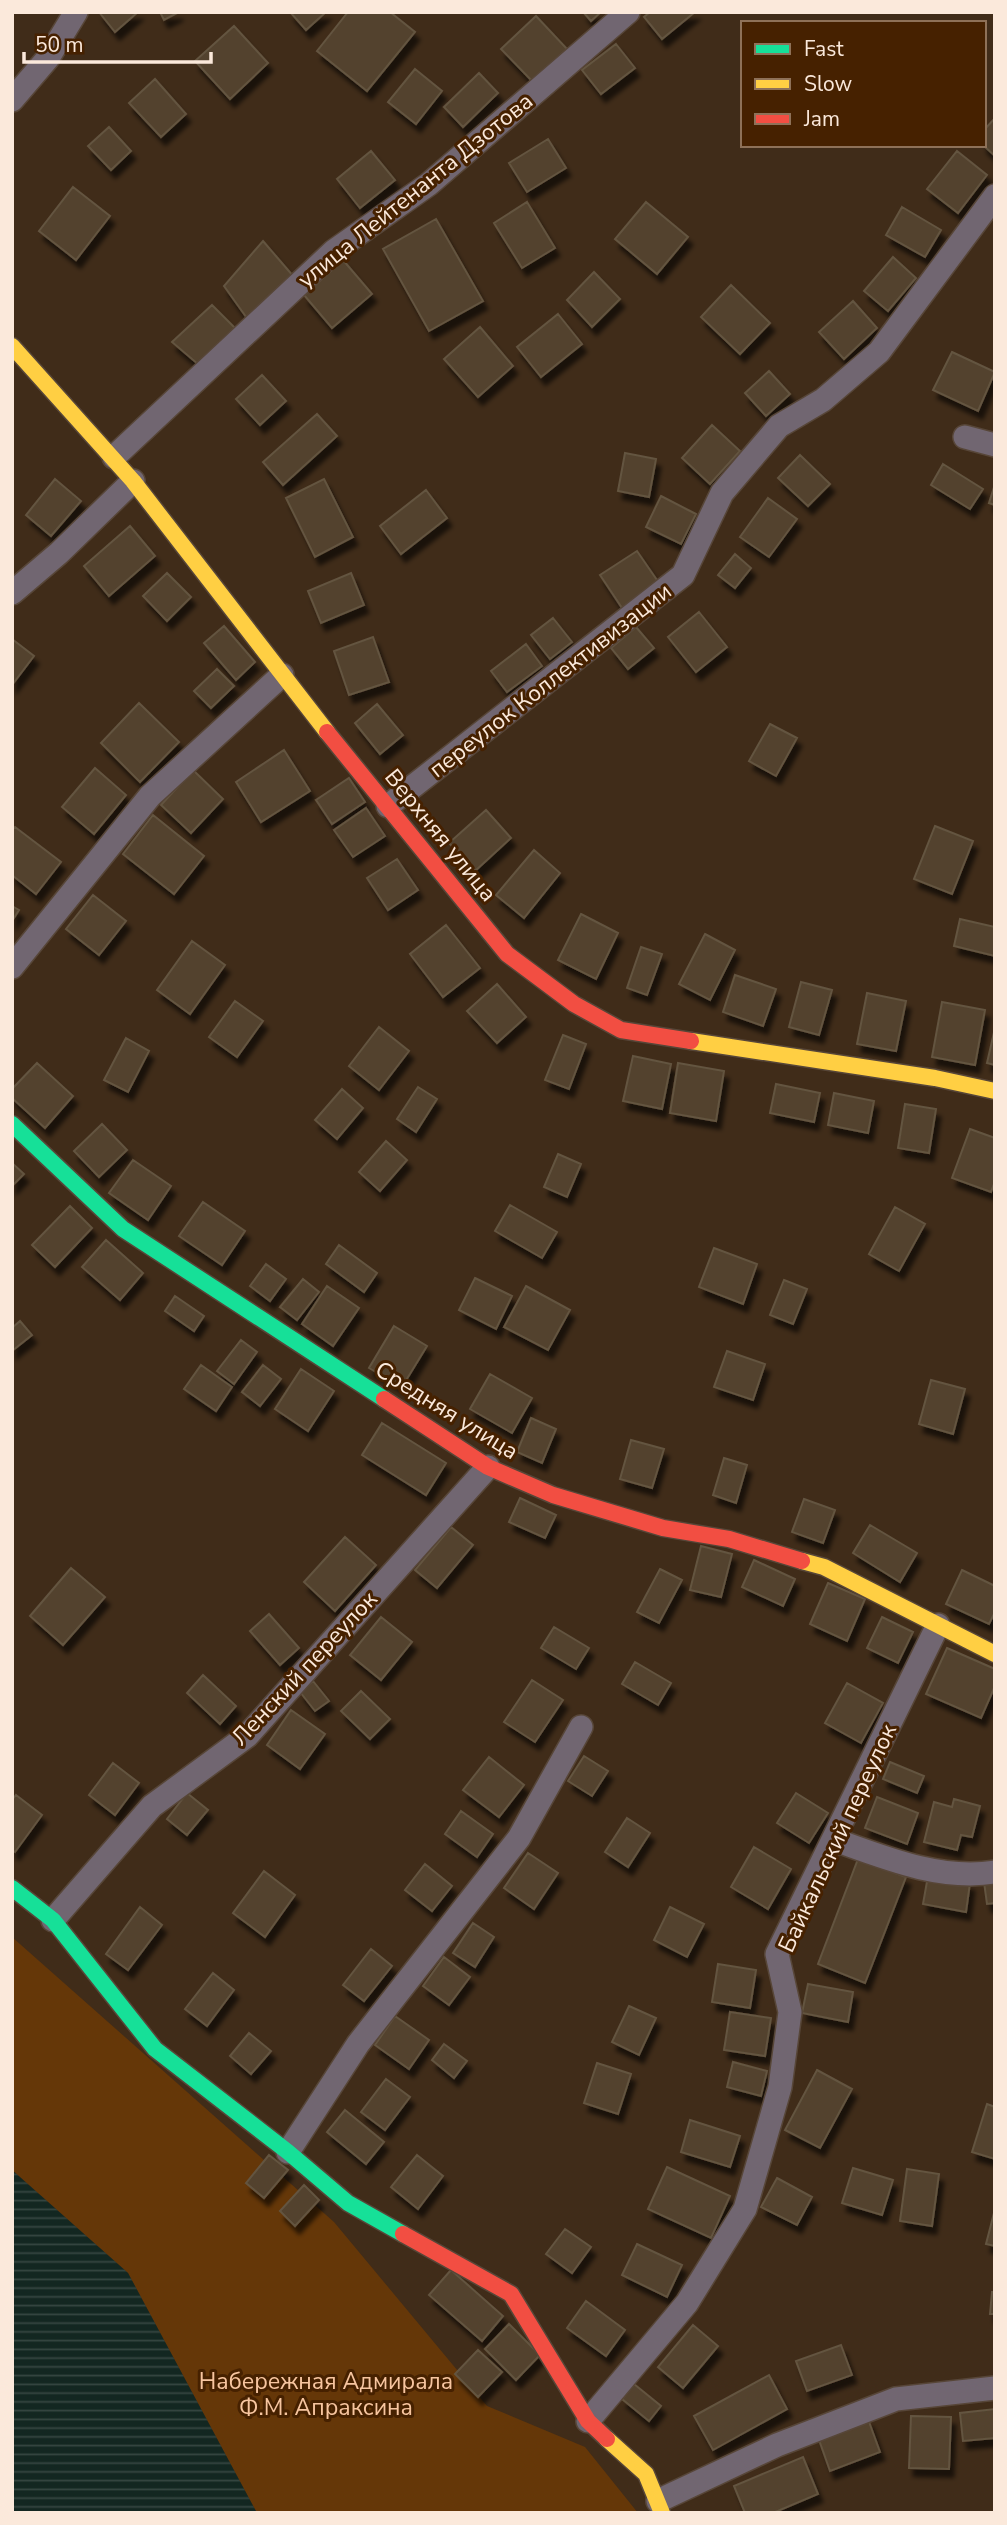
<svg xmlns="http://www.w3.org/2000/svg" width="1007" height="2525" viewBox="0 0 1007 2525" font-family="'Nunito Sans',sans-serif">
  <defs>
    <pattern id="water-rules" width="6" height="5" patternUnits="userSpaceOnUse" patternTransform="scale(1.75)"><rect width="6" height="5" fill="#132721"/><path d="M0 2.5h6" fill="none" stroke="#364641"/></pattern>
    <filter id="shadow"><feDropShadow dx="4.5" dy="8" stdDeviation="2" flood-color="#0009"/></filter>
  </defs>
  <rect width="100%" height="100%" fill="#402c19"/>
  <path fill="#653708" d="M12 1937 334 2222 487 2406 585 2447 638 2513H257L128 2273 12 2170Z"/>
  <path fill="url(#water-rules)" d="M12 2170 128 2273 257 2513H12Z"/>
  <path fill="#52432e" stroke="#645440" stroke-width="2" filter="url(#shadow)" d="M99 12H138L115 32Z
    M160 12H179L164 20Z
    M290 12H326L306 30Z
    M348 12H390L415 32 367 91 317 51Z
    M583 12H601L591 21Z
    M650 12H695L662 39 644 17Z
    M536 16 567 49 533 82 501 49Z
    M234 26 268 63 230 99 195 61Z
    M616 44 635 68 601 94 582 70Z
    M415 69 442 91 416 124 388 102Z
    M479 73 498 93 463 127 444 107Z
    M155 79 186 114 161 137 129 103Z
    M995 118V156L983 145 984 130Z
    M109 127 131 151 111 170 88 146Z
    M548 139 566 168 527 192 509 163Z
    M371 151 395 180 360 208 337 179Z
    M957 151 987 175 958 213 927 189Z
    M73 187 110 216 76 260 39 231Z
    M527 202 555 248 522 268 494 223Z
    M646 202 688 237 657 274 615 239Z
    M902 207 941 230 925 257 886 235Z
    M436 219 483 301 429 331 383 249Z
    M263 241 294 277 249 321 224 286Z
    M893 257 916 278 888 311 864 291Z
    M343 260 372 294 332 328 304 295Z
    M594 272 620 299 592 327 567 300Z
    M731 285 770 323 740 354 701 317Z
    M853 301 877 328 844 359 819 332Z
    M212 305 238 331 199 365 172 342Z
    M558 314 582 344 541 377 517 347Z
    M480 327 513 366 478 397 444 359Z
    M952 352 995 372 978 411 933 390Z
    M769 371 790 394 766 416 745 393Z
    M262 375 286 401 260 425 236 399Z
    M317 414 337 436 283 485 263 462Z
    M712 425 740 451 710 484 682 458Z
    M625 453 656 459 649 497 618 491Z
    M800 455 830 484 808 506 778 478Z
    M943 464 983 489 970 509 931 485Z
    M55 479 81 501 51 536 26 515Z
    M324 479 353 537 315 557 286 498Z
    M995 484V505L989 503Z
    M426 490 447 518 401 554 380 526Z
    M661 496 696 514 681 544 646 527Z
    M768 498 797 519 769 557 740 537Z
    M130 526 155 556 109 596 84 566Z
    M637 551 659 583 622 608 600 575Z
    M735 554 751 568 735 588 718 575Z
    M167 573 191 597 167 621 143 596Z
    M351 573 364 605 321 623 308 591Z
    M699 612 727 647 696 672 668 637Z
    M553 618 572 642 550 659 531 635Z
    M224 626 255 662 236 680 204 643Z
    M636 627 654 648 628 669 611 648Z
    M373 637 389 682 349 695 334 651Z
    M12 639 34 656 12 685Z
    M526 644 542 666 507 692 491 671Z
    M217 669 234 686 211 708 194 691Z
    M139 703 179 742 140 782 101 743Z
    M377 704 403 735 380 754 355 723Z
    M770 724 797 738 776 776 749 761Z
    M284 750 310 791 261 822 236 782Z
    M95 768 126 795 94 834 62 807Z
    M193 770 223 799 191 833 161 805Z
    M349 778 365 802 332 824 316 800Z
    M366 808 385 836 353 857 334 830Z
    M486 810 511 838 475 871 449 843Z
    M153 815 204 856 174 894 123 854Z
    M935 826 973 841 952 894 914 879Z
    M15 827 61 862 36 894 12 875V830Z
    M534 850 560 873 524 918 496 895Z
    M397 859 418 890 388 910 367 878Z
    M93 895 126 921 99 955 66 929Z
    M12 906 19 910 12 921Z
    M581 914 618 933 596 979 558 960Z
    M960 919 995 927V956L954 946Z
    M446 925 480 968 443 997 410 954Z
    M705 934 735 950 710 1000 679 984Z
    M192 941 225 965 190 1014 157 990Z
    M641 947 662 954 647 995 627 988Z
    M735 975 776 989 763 1026 723 1012Z
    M801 982 832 990 819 1035 789 1027Z
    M497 984 526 1017 497 1043 467 1011Z
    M867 993 906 1001 896 1051 857 1044Z
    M235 1001 263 1021 237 1057 209 1037Z
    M942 1002 985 1010 975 1065 932 1057Z
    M379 1027 409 1051 379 1090 349 1066Z
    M995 1028V1065L987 1063Z
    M563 1035 586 1044 569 1089 545 1080Z
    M126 1038 149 1051 128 1092 104 1080Z
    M633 1056 671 1064 662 1109 623 1101Z
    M37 1063 73 1096 45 1128 12 1098V1089Z
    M678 1063 724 1071 716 1121 670 1113Z
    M776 1084 820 1093 814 1122 770 1113Z
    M418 1087 437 1099 416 1132 397 1119Z
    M342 1089 363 1108 337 1139 315 1120Z
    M834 1093 874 1101 868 1133 828 1125Z
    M905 1104 936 1109 929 1153 898 1148Z
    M102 1124 127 1150 99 1177 74 1151Z
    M970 1129 995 1138V1181L991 1192 952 1178Z
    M386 1141 407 1160 380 1191 359 1172Z
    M558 1154 581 1164 567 1197 544 1187Z
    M133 1160 171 1186 148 1220 109 1193Z
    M12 1163 24 1174 12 1186Z
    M203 1202 245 1231 222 1265 179 1236Z
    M510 1205 557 1232 542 1258 495 1231Z
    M70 1206 92 1228 55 1267 32 1245Z
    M895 1207 925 1224 899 1271 869 1254Z
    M106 1240 143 1273 120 1300 82 1267Z
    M339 1245 377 1273 364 1292 326 1264Z
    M714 1248 757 1264 743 1304 699 1287Z
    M266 1264 286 1279 270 1301 250 1286Z
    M475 1278 512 1296 496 1329 459 1310Z
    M303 1279 319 1292 297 1320 280 1307Z
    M784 1280 807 1289 793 1324 770 1315Z
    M327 1286 359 1308 333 1346 302 1324Z
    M526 1286 570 1310 548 1350 504 1327Z
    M175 1296 204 1316 194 1331 165 1311Z
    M20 1321 32 1335 12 1351V1328Z
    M394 1326 427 1346 402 1387 369 1368Z
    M241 1340 257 1352 234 1384 217 1371Z
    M727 1351 765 1364 753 1400 714 1387Z
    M201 1365 232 1387 216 1411 184 1389Z
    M263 1365 281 1379 260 1406 242 1392Z
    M301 1369 334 1391 308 1431 275 1409Z
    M490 1374 532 1398 512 1433 470 1409Z
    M931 1380 965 1389 953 1434 919 1424Z
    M531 1418 556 1429 542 1463 517 1452Z
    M382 1423 446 1463 426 1495 362 1455Z
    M631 1440 664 1449 652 1488 620 1479Z
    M724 1458 747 1465 736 1503 713 1495Z
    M520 1498 556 1515 545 1538 509 1522Z
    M804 1499 835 1510 823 1543 792 1532Z
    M870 1525 917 1553 900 1582 853 1553Z
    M451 1527 473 1545 437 1588 415 1570Z
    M345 1537 376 1565 335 1611 304 1582Z
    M701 1546 732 1554 721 1597 690 1590Z
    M754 1560 795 1579 783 1606 742 1587Z
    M71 1568 105 1597 63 1645 30 1616Z
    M660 1569 682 1580 659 1623 637 1612Z
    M962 1570 995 1586V1612L989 1624 946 1604Z
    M828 1583 865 1599 847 1641 810 1624Z
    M269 1614 299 1648 280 1665 250 1631Z
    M381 1617 412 1642 381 1680 350 1655Z
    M882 1617 913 1632 898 1663 867 1648Z
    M554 1627 589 1648 576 1669 541 1648Z
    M947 1648 995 1669V1686L981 1718 926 1694Z
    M635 1662 671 1683 658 1705 622 1684Z
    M203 1675 236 1706 220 1724 187 1693Z
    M532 1680 563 1700 535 1742 504 1722Z
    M313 1681 329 1701 315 1711 300 1692Z
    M847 1683 883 1703 861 1743 825 1723Z
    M361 1691 390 1719 370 1739 341 1711Z
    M291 1710 325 1734 300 1769 267 1745Z
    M584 1756 608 1771 592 1796 568 1781Z
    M489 1757 524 1785 499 1817 463 1790Z
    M890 1762 924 1776 917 1793 883 1779Z
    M113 1763 139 1783 115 1815 89 1795Z
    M187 1793 208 1810 187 1835 167 1819Z
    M796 1793 828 1813 809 1843 777 1823Z
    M16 1795 42 1815 15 1852 12 1850V1800Z
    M877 1797 918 1813 907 1844 865 1828Z
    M954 1799 980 1806 972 1837 961 1835 957 1850 924 1842 934 1802 952 1807Z
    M461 1811 493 1834 477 1857 445 1834Z
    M627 1818 650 1833 628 1867 605 1852Z
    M754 1847 791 1869 768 1909 731 1887Z
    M528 1853 558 1873 534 1909 504 1888Z
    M858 1859 906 1877 865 1983 818 1964Z
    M425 1864 452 1886 432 1911 405 1890Z
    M264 1871 295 1895 265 1937 233 1913Z
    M928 1876 970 1883 966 1912 923 1904Z
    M995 1881V1903L987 1904 984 1882Z
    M140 1907 162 1925 128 1970 106 1954Z
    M670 1907 704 1924 687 1957 654 1940Z
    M473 1923 494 1937 475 1967 453 1953Z
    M371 1949 392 1966 364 2001 343 1985Z
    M444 1957 470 1977 449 2005 423 1986Z
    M718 1964 756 1970 750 2008 712 2002Z
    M213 1973 234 1990 207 2026 185 2009Z
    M808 1984 853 1992 848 2022 802 2013Z
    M629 2006 656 2018 639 2055 612 2042Z
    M730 2012 771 2018 765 2056 724 2050Z
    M395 2016 429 2040 409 2069 375 2045Z
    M249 2033 271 2051 251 2074 230 2056Z
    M444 2044 467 2061 454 2078 432 2060Z
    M733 2062 767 2071 761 2096 727 2087Z
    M597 2063 631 2074 618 2114 584 2103Z
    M817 2070 852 2089 820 2148 785 2130Z
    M386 2079 410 2097 385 2130 361 2112Z
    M987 2104 995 2107V2159L972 2152Z
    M345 2110 384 2142 366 2164 327 2132Z
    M690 2120 740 2136 730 2167 681 2152Z
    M269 2155 288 2170 264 2198 246 2183Z
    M417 2155 443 2176 418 2209 391 2187Z
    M667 2167 730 2196 711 2238 648 2209Z
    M853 2168 893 2180 882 2215 842 2203Z
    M907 2169 939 2174 932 2226 900 2221Z
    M777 2178 812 2197 797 2225 761 2207Z
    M304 2185 319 2200 295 2226 280 2211Z
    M995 2209V2246L986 2244Z
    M565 2229 591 2247 572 2273 546 2254Z
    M637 2244 682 2265 667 2297 622 2275Z
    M451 2270 503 2316 482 2341 429 2295Z
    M992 2292H995V2314H990Z
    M586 2301 625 2330 606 2356 567 2328Z
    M509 2324 540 2355 516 2380 485 2349Z
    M693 2325 718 2346 683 2388 658 2367Z
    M841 2345 852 2375 807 2391 796 2361Z
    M478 2350 502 2372 478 2397 455 2374Z
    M769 2375 787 2409 713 2450 694 2416Z
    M634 2384 661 2406 649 2421 622 2399Z
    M995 2409V2438L963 2441 960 2413Z
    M911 2416 951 2417 949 2469 909 2468Z
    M868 2419 880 2452 830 2471 818 2437Z
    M803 2457 818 2494 773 2513H745L734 2486Z"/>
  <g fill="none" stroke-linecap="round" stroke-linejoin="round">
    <g stroke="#574638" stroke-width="26">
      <path id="street" d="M12 100 48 58 76 12
        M965 437 995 445
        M114 457 334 251 429 184 628 12
        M12 593 59 553 133 481
        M388 806 683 575 722 493 779 426 823 400 879 352 995 196
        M12 967 150 796 282 675
        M835 1840C885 1858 941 1881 995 1872
        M53 1920 152 1806 247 1736 488 1467
        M288 2152 358 2044 519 1838 581 1727
        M588 2421 687 2303 745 2209 780 2087 790 2012 777 1954 938 1625
        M658 2501 777 2445 896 2399 995 2388"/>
    </g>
    <g stroke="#574638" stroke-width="19">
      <path id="fast" d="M12 1124 123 1229 384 1399
        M12 1888 53 1920 155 2049 288 2152 348 2203 403 2234"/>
    </g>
    <g stroke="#574638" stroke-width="19">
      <path id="slow" d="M12 346 133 481 327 732
        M691 1041 935 1078 995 1091
        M802 1561 824 1567 995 1654
        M607 2439 646 2474 662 2513"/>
    </g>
    <g stroke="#574638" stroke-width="19">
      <path id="jam" d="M327 732 507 954 574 1004 621 1030 691 1041
        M384 1399 488 1467 553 1495 663 1528 729 1539 802 1561
        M403 2234 511 2294 588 2421 607 2439"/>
    </g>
    <use href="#street" stroke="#716671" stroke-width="23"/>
    <use href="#fast" stroke="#16e098" stroke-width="16"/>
    <use href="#slow" stroke="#ffcf43" stroke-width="16"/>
    <use href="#jam" stroke="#f24e42" stroke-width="16"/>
  </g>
  <g text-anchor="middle" stroke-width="6" stroke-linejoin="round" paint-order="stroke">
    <g font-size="23" fill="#fbe9db" stroke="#462100">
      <text transform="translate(415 190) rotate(-39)" y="8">улица Лейтенанта Дзотова</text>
      <text transform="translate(550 680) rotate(-38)" y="8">переулок Коллективизации</text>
      <text transform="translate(441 835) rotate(51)" y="8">Верхняя улица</text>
      <text transform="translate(447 1410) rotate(32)" y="8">Средняя улица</text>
      <text transform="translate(304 1668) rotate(-47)" y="8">Ленский переулок</text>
      <text transform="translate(837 1838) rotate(-65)" y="8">Байкальский переулок</text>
    </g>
    <g font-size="23" fill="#f7c59f" stroke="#462100">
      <text x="326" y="2389">Набережная Адмирала<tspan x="326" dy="26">Ф.М. Апраксина</tspan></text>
    </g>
  </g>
  <rect width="1007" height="2525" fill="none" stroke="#fbe9db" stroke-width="28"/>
  <rect x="741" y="21" width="245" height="126" fill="#462100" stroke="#8e7158" stroke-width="2"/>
  <rect x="755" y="44" width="35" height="10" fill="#16e098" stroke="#8e7158" stroke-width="2"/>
  <text x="804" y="56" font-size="21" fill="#fbe9db">Fast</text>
  <rect x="755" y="79" width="35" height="10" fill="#ffcf43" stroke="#8e7158" stroke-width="2"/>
  <text x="804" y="91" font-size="21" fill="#fbe9db">Slow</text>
  <rect x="755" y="114" width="35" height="10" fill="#f24e42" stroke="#8e7158" stroke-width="2"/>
  <text x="804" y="126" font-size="21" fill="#fbe9db">Jam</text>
  <path d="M24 52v10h187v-10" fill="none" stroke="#fbe9db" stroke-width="3.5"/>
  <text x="35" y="52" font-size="21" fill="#fbe9db" stroke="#462100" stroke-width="5" paint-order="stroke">50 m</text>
</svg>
